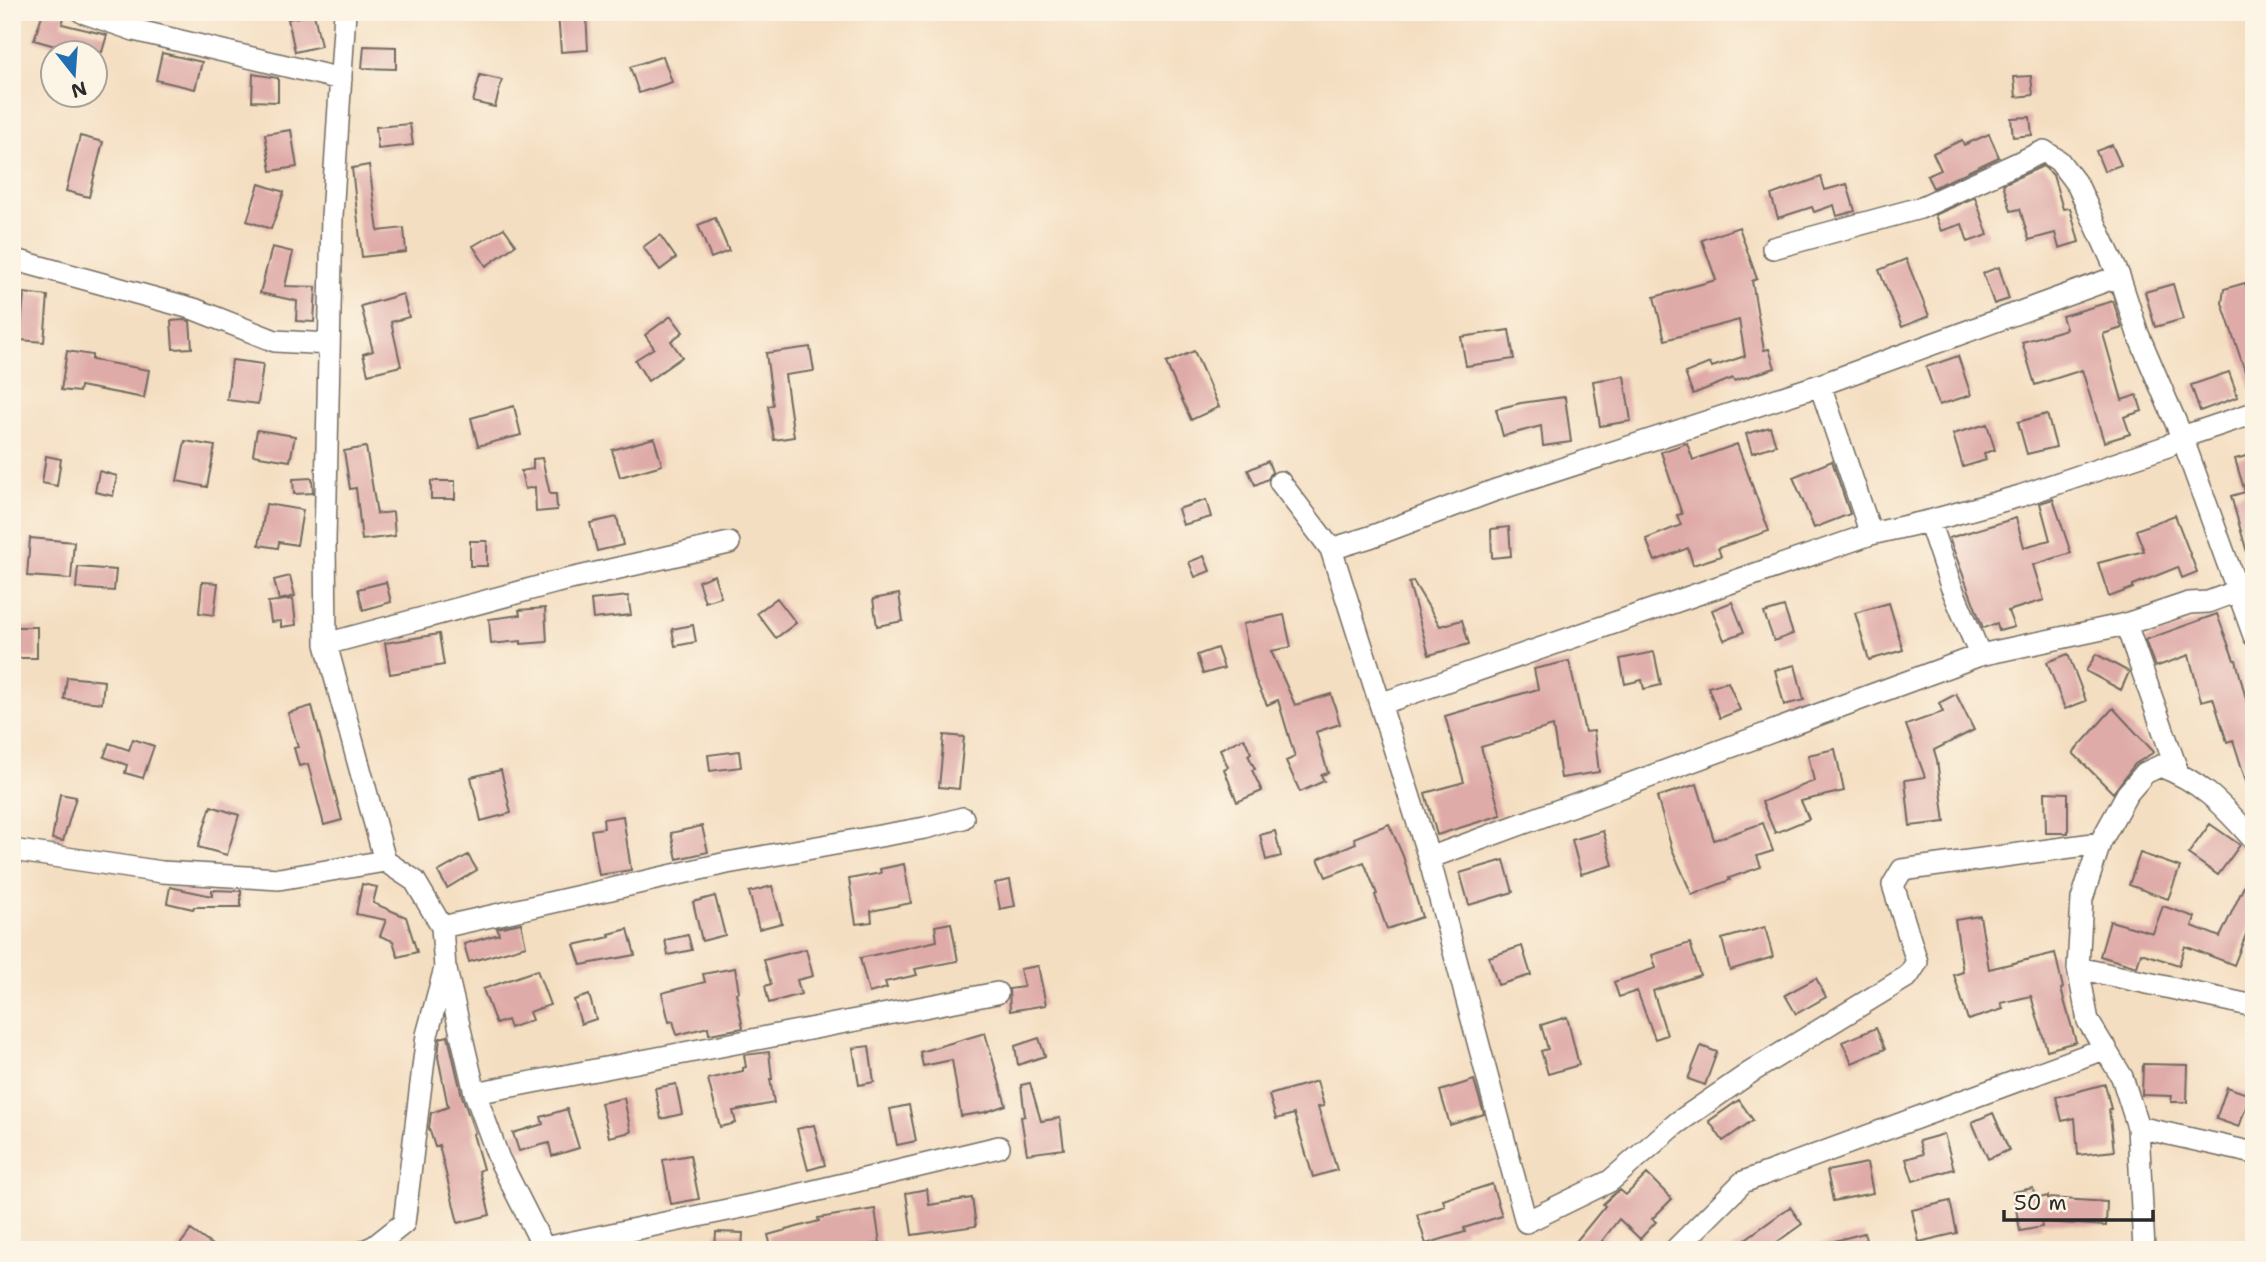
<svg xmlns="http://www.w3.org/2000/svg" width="2266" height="1262" viewBox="0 0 2266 1262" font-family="'Shantell Sans',sans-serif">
  <rect width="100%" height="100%" fill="#fcf5e5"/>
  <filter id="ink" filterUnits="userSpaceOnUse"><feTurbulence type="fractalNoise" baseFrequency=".0143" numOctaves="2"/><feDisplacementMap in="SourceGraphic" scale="14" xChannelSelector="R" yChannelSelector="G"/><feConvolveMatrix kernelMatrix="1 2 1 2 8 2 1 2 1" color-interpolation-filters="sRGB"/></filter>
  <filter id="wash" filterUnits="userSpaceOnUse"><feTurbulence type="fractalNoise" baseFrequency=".00686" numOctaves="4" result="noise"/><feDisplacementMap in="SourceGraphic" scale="28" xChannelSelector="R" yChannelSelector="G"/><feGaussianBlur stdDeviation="1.57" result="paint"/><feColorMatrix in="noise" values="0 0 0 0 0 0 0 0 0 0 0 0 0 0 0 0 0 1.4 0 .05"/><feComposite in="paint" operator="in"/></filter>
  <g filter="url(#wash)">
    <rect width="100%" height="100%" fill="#f4dec1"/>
    <g id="blocks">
      <path fill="#dfaba9" d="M43 12 65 15 62 24 107 35 102 52H88L56 44 55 46 34 40Z
        M586 12 588 50 561 52 558 14Z
        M314 14 321 46 295 52 288 19Z
        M364 46 396 47V69L362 68Z
        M162 53 202 62 195 89 156 80Z
        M663 56 672 82 639 93 630 67Z
        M253 74 278 78V102L252 101Z
        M480 75 502 80 495 107 473 102Z
        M2031 76 2033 95 2016 97 2014 77Z
        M2030 117 2032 135 2013 137 2011 118Z
        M410 124 413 145 378 149 376 127Z
        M291 130 297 167 271 171 265 134Z
        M1989 134 1999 157 1933 188 1927 176 1941 170 1933 153 1962 140 1964 145Z
        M80 136 103 142 89 197 66 191Z
        M2112 145 2121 165 2104 171 2096 151Z
        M369 165 378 231 404 228 406 252 362 257 352 168Z
        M2043 166 2053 175 2063 209 2070 208 2079 242 2059 248 2055 233 2029 240 2020 209 2011 211 2003 184Z
        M1821 177 1825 190 1847 184 1855 211 1837 216 1834 205 1814 212 1812 207 1778 218 1771 195Z
        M259 184 284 192 271 229 247 221Z
        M1975 197 1988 235 1968 242 1962 224 1941 231 1935 215Z
        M715 218 729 251 711 258 698 225Z
        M1739 227 1757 279 1752 281 1764 350 1769 349 1775 368 1734 381 1733 378 1693 394 1685 373 1710 363 1712 367 1745 356 1739 320 1665 340 1654 297 1716 280 1702 240Z
        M504 228 516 245 486 266 473 246Z
        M660 235 676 258 660 270 643 247Z
        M272 247 293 252 285 286 316 287 314 322 296 321 297 301 260 293Z
        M1906 259 1929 316 1902 327 1879 270Z
        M1999 267 2009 299 1994 304 1983 273Z
        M2245 283 2254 309V392H2252L2222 303 2224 289Z
        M2173 284 2183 319 2155 327 2145 292Z
        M24 293 48 296 44 342 20 340Z
        M403 294 409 317 391 322 401 366 368 374 363 354 373 351 361 306Z
        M2113 301 2122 328 2103 334 2122 400 2137 395 2142 411 2124 417 2130 434 2104 442 2082 370 2035 385 2022 342 2066 329 2062 316Z
        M671 316 683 332 671 341 682 357 648 381 635 360 654 348 645 335Z
        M184 320 190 321 192 348 173 349 171 321Z
        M1509 330 1514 359 1466 366 1461 337Z
        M810 347 814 371 785 375 794 437 774 440 768 406 773 405 766 353Z
        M67 351 92 355V360L149 370 144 398 80 386 79 392 61 390Z
        M1194 351 1219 407 1191 420 1166 363Z
        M1958 356 1971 395 1939 405 1926 367Z
        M232 360 263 364 258 404 227 400Z
        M2229 372 2238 397 2200 411 2191 385Z
        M1624 376 1631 421 1600 426 1593 381Z
        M1565 397 1571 442 1543 446 1541 426 1503 436 1496 409 1521 403Z
        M514 406 521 435 478 446 471 418Z
        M2047 414 2056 447 2027 454 2018 422Z
        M1987 424 1995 450 1984 453 1986 460 1963 467 1953 434Z
        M1770 427 1776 445 1752 453 1746 434Z
        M257 430 295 436 290 461 253 455Z
        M654 438 662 465 620 477 612 450Z
        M185 441 215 446 207 487 177 481Z
        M1687 443 1693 460 1737 444 1769 531 1718 548 1721 556 1693 565 1688 548 1655 561 1646 539 1681 525 1677 515 1682 514 1661 452Z
        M366 447 377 514 393 512 395 536 362 540 356 488 350 489 344 451Z
        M2254 454V556H2248L2231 496 2245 492 2235 459Z
        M46 456 61 459 57 486 42 483Z
        M542 458 550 494H556L557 510 536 512 535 487 525 489 521 471 533 469V459Z
        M1268 461 1272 472 1268 479 1255 485 1248 470Z
        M1832 461 1850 514 1814 528 1793 477Z
        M99 471 117 476 113 496 95 492Z
        M312 478 313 493 294 494 293 479Z
        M431 481H455V499H431Z
        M2053 499 2071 553 2033 565 2044 600 2008 611 2014 627 1999 631 1997 623 1983 628 1949 538 2016 518 2024 547 2050 540 2040 503Z
        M1206 500 1211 517 1183 525 1178 509Z
        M266 504 303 510 297 545 279 542 278 548 259 545Z
        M2175 515 2197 572 2182 578 2178 567 2133 585V588L2109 597 2098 563 2144 551 2136 530Z
        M617 517 623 545 597 551 590 523Z
        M1509 527 1511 556 1492 558 1491 529Z
        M30 538 74 542 71 579 27 576Z
        M470 541H487V566H470Z
        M1204 556 1210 571 1195 577 1189 562Z
        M78 567 116 570 114 591 76 588Z
        M714 575 721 597 705 602 698 581Z
        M290 576 295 596 279 600 274 580Z
        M1413 581 1440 626 1462 620 1469 644 1429 655 1409 583Z
        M202 582 218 583 214 615 199 613Z
        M386 582 391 602 363 610 358 589Z
        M899 594 903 621 877 626 873 599Z
        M628 596 631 615 593 619 591 600Z
        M777 598 796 623 776 638 757 613Z
        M293 599 296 625 281 627V621L271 622 268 602Z
        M1732 602 1744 632 1724 640 1712 610Z
        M1889 603 1903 650 1869 660 1855 613Z
        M1784 607 1793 634 1774 641 1764 613Z
        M545 608 547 642 521 644V641L491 644 489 619 520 615 519 610Z
        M2217 614 2234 660H2236L2247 703 2254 701V794H2250L2233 740 2227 742 2213 698 2201 701 2189 655 2155 667 2145 640Z
        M1284 615 1291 647 1271 651 1295 705 1331 694 1340 724 1316 732 1328 773 1321 775 1324 781 1300 792 1286 761 1295 757 1278 700 1267 705 1255 679 1243 624Z
        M693 625 696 642 675 646 672 629Z
        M12 627H37V658H12Z
        M439 634 444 665 390 674 385 643Z
        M1217 648 1224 668 1203 674 1197 655Z
        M1654 652 1661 685 1644 689 1642 680 1625 684 1620 659Z
        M2068 654 2086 701 2065 709 2047 662Z
        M2096 654 2129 672 2121 690 2086 671Z
        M1569 661 1585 732 1594 731 1599 772 1561 778 1553 726 1481 747 1501 815 1437 835 1425 793 1464 782 1445 716 1538 689 1534 669Z
        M1795 665 1804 700 1784 705 1775 670Z
        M67 677 104 681 102 703 64 699Z
        M1728 682 1740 710 1720 718 1708 687Z
        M1956 694 1974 730 1934 750 1937 760 1945 822 1910 826 1905 780 1925 777 1906 725 1943 712 1939 703Z
        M312 706 342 820 324 825 308 764 299 766 294 748 298 747 288 713Z
        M2113 708 2154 752 2135 764 2113 793 2073 753Z
        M944 735 964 737 959 789 939 787Z
        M1244 738 1251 753 1248 755 1255 769 1252 770 1262 791 1237 802 1224 769 1228 767 1220 749Z
        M133 739 154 746 143 778 125 773 127 765 104 757 109 743 129 750Z
        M1835 749 1844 791 1801 801 1809 819 1775 833 1762 802 1814 781 1808 755Z
        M739 751 741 767 710 771 708 755Z
        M501 770 511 813 481 821 471 777Z
        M1697 784 1714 840 1763 823 1773 851 1757 856 1761 867 1729 878 1730 880 1692 895 1672 849 1657 797Z
        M2045 792 2068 793V833H2046Z
        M60 794 76 797 63 841 52 839Z
        M211 806 239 815 227 855 198 847Z
        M623 816 631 870 599 875 591 830 604 828 603 819Z
        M1389 824 1403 856 1422 917 1387 929 1375 895 1377 894 1364 862 1326 877 1318 859 1356 843 1354 838Z
        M2210 824 2240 845 2218 875 2188 854Z
        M702 826 708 852 677 859 671 833Z
        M1275 831 1281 856 1266 860 1260 835Z
        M1603 831 1613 865 1581 874 1572 840Z
        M2140 853 2180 867 2168 899 2129 885Z
        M468 855 477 870 447 888 438 872Z
        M1504 860 1513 892 1469 905 1460 873Z
        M904 864 911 903 871 911 872 922 856 924 849 879 881 873 880 869Z
        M2254 865V914L2234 965 2185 946 2179 965 2141 953 2137 967 2100 956 2110 921 2153 933 2163 906 2195 917 2192 926 2220 937Z
        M1010 880 1015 906 1000 909 995 883Z
        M362 884 377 887 373 903 406 917 417 952 398 957 393 941 380 936 386 920 356 914Z
        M772 886 782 923 759 929 749 892Z
        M170 887 212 896V890L241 891V907H194L193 909 167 903Z
        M715 896 725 935 702 941 693 902Z
        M1980 916 1989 969 2055 953 2063 988 2061 989 2076 1042 2047 1050 2031 996 2001 1003 2003 1009 1968 1020 1954 975 1963 972 1955 920Z
        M521 923 526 946 469 962 464 944 499 934 497 928Z
        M951 923 958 961 915 969 917 975 885 982 887 988 869 993 860 958 937 941 935 926Z
        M1765 927 1773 957 1730 970 1722 939Z
        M628 929 635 955 581 965 574 945 610 937 609 934Z
        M688 935 692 950 668 955 665 940Z
        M1690 943 1700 975 1653 991 1667 1035 1655 1039 1637 991 1619 997 1614 982 1656 968 1652 955Z
        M1522 946 1531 975 1498 985 1489 957Z
        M806 949 813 976 797 980 801 994 769 1003 765 986 771 984 764 960Z
        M1038 966 1046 1005 1010 1011 1009 989 1024 987 1020 969Z
        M735 968 739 992 736 993 743 1028 709 1034 708 1027 677 1035 673 1021 669 1022 662 993 705 982 703 974Z
        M537 970 550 1005 529 1012 532 1020 510 1028 507 1020 496 1024 483 989Z
        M1816 978 1826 997 1796 1014 1785 995Z
        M589 995 596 1019 581 1024 574 1000Z
        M1567 1017 1579 1065 1548 1074 1541 1051 1548 1049 1541 1025Z
        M1876 1028 1885 1049 1852 1063 1842 1042Z
        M985 1033 1006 1105 986 1112 961 1116 952 1060 923 1066 920 1052Z
        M448 1036 462 1096 475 1133 473 1134 483 1169 479 1171 490 1215 458 1223 439 1145 435 1147 429 1128 431 1113 448 1107 438 1057 440 1038Z
        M1039 1038 1045 1056 1018 1065 1015 1046Z
        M869 1046 874 1082 859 1085 853 1048Z
        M1701 1046 1717 1052 1705 1085 1688 1079Z
        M769 1052 772 1079H770L774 1103 733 1111 736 1123 720 1127 708 1079 743 1071V1068L746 1067 744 1055Z
        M2143 1064 2188 1065 2187 1102H2171L2172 1096 2142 1095Z
        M1474 1080 1484 1114 1450 1125 1440 1091Z
        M1317 1081 1324 1106 1318 1107 1337 1170 1313 1177 1294 1114 1276 1119 1269 1095Z
        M1030 1083 1041 1121 1060 1118 1064 1149 1027 1154 1021 1117 1025 1116 1021 1085Z
        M676 1084 682 1114 661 1119 655 1088Z
        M2105 1084 2111 1109H2109L2114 1151 2078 1155 2075 1118 2062 1121 2056 1097Z
        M2227 1087 2250 1095 2239 1127 2216 1119Z
        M624 1098 631 1132 609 1137 601 1103Z
        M1739 1100 1753 1120 1723 1141 1709 1121Z
        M909 1105 916 1141 897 1145 890 1109Z
        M567 1109 579 1148 552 1156 549 1143 519 1151 513 1133 543 1124 541 1117Z
        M1993 1113 2009 1150 1988 1159 1972 1122Z
        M814 1125 825 1165 808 1170 797 1129Z
        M1944 1134 1954 1169 1913 1181 1906 1159 1923 1154 1919 1141Z
        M690 1155 699 1199 671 1204 663 1160Z
        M1867 1163 1873 1193 1833 1201 1827 1171Z
        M1647 1174 1672 1199 1652 1219 1656 1222 1640 1239 1619 1219 1595 1250H1569L1605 1206 1603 1204 1614 1194 1620 1190 1626 1195Z
        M1492 1184 1502 1216 1464 1228 1465 1232 1426 1244 1417 1215 1445 1206 1443 1200Z
        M2033 1188 2035 1199 2048 1196V1198L2107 1202 2106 1226 2041 1222 2042 1227 2020 1231 2013 1192Z
        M927 1189 929 1205 972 1198 976 1226 912 1235 906 1193Z
        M1950 1201 1957 1233 1919 1242 1912 1210Z
        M1790 1207 1802 1224 1766 1250H1730Z
        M875 1209 880 1243 851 1248 852 1250H772L768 1235 819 1221 818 1218Z
        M191 1230 219 1250H176Z
        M716 1232 743 1233 742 1250H715Z
        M1864 1233 1869 1250H1820V1245Z"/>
    </g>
  </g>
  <g filter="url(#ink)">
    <use href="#blocks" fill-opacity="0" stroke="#716a60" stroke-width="2"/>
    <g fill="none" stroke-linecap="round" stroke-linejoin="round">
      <g stroke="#716a60" stroke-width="24">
        <path id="minor" d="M82 12 134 30 341 79
          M1773 248 1920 208 2044 151 2059 161 2078 186 2119 276 2138 334 2182 437 2254 636
          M12 259 194 309 275 341 329 344
          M1820 385 1871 534
          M1280 482 1331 549 1429 858 1526 1222 1610 1181 1677 1123 1751 1072 1908 976 1917 962 1893 885 1902 870 2100 843
          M1929 521 1951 586 1980 655
          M1331 549 1370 537 1493 491 1820 385 2119 276
          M2126 624 2178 773
          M326 644 557 582 729 543
          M1380 704 1871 534 1929 521 2020 496 2168 446 2182 437 2254 413
          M12 850 162 872 279 879 385 861 326 644 325 541 332 216 345 12
          M1429 858 1980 655 2126 624 2189 603 2208 602 2254 585
          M442 927 727 863 925 828 963 818
          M2078 968 2254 1006
          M446 970 475 1093 499 1159 545 1250
          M475 1093 997 993
          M2138 1127 2254 1153
          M544 1248 785 1198 999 1147
          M366 1250 375 1246 404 1223 427 1035 445 968 442 927 415 881 385 861
          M1675 1250 1743 1182 2106 1048
          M2144 1250 2138 1127 2122 1077 2088 1021 2078 968 2082 899 2100 843 2127 794 2145 773 2160 766C2203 782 2224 807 2254 840"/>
      </g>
      <use href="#minor" stroke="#fff" stroke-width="21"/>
    </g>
  </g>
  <rect width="2266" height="1262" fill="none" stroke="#fcf5e5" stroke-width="42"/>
  <g transform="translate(74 74) rotate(163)"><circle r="33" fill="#fcf5e5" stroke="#a8a49b" stroke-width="2"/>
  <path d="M0-5L12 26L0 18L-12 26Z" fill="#1f6fb2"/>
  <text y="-10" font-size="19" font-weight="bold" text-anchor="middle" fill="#2b2b2b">N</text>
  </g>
  <path d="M2004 1210v10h149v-10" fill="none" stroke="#2b2b2b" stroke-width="3.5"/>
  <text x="2014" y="1210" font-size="21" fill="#2b2b2b" stroke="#fcf5e5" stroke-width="5" paint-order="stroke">50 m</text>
</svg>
